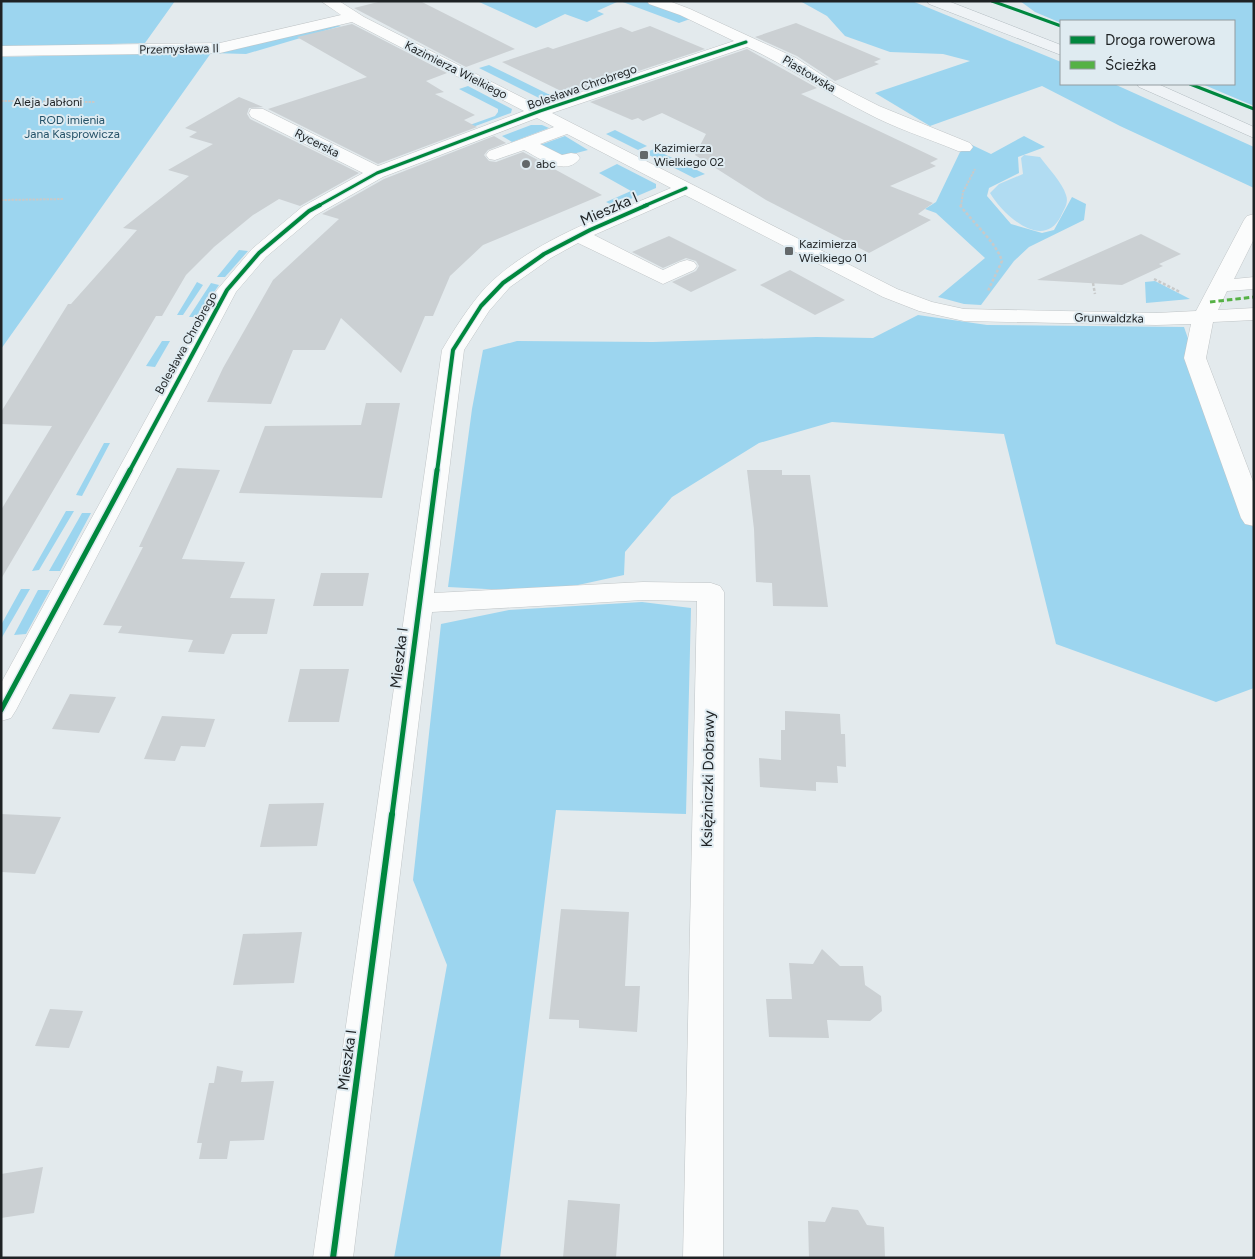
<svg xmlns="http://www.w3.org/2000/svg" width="1255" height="1259" viewBox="0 0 1255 1259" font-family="Figtree,sans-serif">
  <rect width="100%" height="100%" fill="#e3eaed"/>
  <path fill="#9cd5ef" d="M1 1H175L145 43 1 47Z
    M477 1H613L617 2 597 11 604 14 587 22 565 14 536 28Z
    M620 1H646L690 19 679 23Z
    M800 1H912L1061 62V84H1114L1254 147V188L1120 126 1042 86 930 126 875 93 970 61 943 54 890 52 845 36 827 16Z
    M1020 1H1254V106L1202 84H1234V21L1061 23 1035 12Z
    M337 25 341 26 246 54 211 53 1 349V57L210 52Z
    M489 65 548 94H568L543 100 479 68Z
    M468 86 512 109 511 113 454 134 450 132 495 116 498 112V109L459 89Z
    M531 125H542L549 128 512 142 502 136Z
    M615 130 647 146 638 150 606 134Z
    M565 136 588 150 561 157 540 145Z
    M1024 136 1045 147 1018 157 1019 173 989 188 987 196 1011 224 1042 233 1054 230 1072 197 1086 204 1084 220 1029 247 1014 261 981 305 964 304 938 297 985 258 936 213 925 209 936 202 960 152 972 145 991 154Z
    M654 149 705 174 694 178 645 153Z
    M617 164 656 184V188L614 206 606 202 631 191 599 173Z
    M239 250 248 251 225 277H217Z
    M1155 281 1190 299 1146 303 1145 282Z
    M197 282 203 285 183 315H177Z
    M211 283 219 285 197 317H189Z
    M918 315 987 325 1184 327 1254 530V688L1216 702 1056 644 1004 434 832 422 759 443 672 497 625 552 624 575 546 592 448 587 472 409 483 350 517 341 653 342 816 337 873 338Z
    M162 341H170L155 367 146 366Z
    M104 443H110L82 496 76 495Z
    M66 511H74L39 570 32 571Z
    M82 513H91L60 571H49Z
    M21 589H30L1 639V625Z
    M38 590H50L26 634 14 635Z
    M642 602 691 608 686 814 556 810 500 1258H394L447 965 413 880 441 624 509 610Z"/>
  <path fill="#b1dcf2" d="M1024 155 1040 157C1048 168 1062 182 1066 195 1069 203 1064 209 1061 216 1043 252 1002 214 990 193L999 184 1023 174 1021 158Z"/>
  <path fill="#cbd0d3" d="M382 1H420L515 49 466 67 354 8Z
    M796 23 881 59 874 62 879 64 835 81 797 56 755 37Z
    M352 24 447 73 426 81 444 92 435 94 475 115 464 120 477 127 378 164 268 109 367 77 297 37Z
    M650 26 705 49 572 93 565 89 561 91 502 62 548 47 553 49 621 27 632 32Z
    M747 49 817 88 801 94 938 159 930 163 936 166 890 186 933 203 918 214 931 220 869 253 766 200 695 155 706 134 662 113 643 121 638 118 632 120 590 102Z
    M239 97 263 107 249 108 247 114 250 119 359 173 300 206 279 199 253 215 214 247 186 275 162 316H156L1 579V510L52 426 1 424V412L68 304H71L137 230 123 228 189 176 168 170 213 144 189 137 197 132 185 128Z
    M494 136 506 143 488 150 484 155 489 161 496 162 523 152 602 195 483 245 450 276 433 316H425L401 373 341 318 325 350H293L271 404 207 402 223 368 273 280 339 219 322 214 384 179Z
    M1141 234 1181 254 1159 264 1163 266 1122 285 1037 280Z
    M669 236 737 270 691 292 672 282 696 271 699 266 696 261 686 258 663 268 632 252Z
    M790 270 845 300 815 315 760 285Z
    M366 403H400L382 498 239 493 265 426 361 425Z
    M177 468 220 470 182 559 245 562 230 598 275 599 267 634H232L224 654 188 652 193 640 118 633 122 626 103 625 143 547H139Z
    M747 470H782V475H810L828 607 773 606 772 583 756 582 754 529Z
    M321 573H369L363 606H313Z
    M300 669H349L339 722H288Z
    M70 694 116 697 99 733 52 729Z
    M785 711 840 714 841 734H845L846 767 837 766 838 783 816 782V791L760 787 759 758 781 760V730H785Z
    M162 716 215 719 205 747 181 746 175 761 144 759Z
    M324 803 317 846 260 847 269 804Z
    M1 814 61 817 35 874 1 872Z
    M561 909 629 912 625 986H640L637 1032 579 1028V1020L549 1019Z
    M302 932 294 983 233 985 243 934Z
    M822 949 840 966H863L865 985 881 996 882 1011 870 1021 827 1020 829 1038 769 1037 766 999H792L789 963 813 964Z
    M50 1009 83 1011 69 1048 35 1046Z
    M217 1066 243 1071 241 1082 274 1081 264 1140 230 1141 227 1159H199L202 1143H197L209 1083H214Z
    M43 1167 34 1213 1 1218V1174Z
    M568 1200 620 1204 616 1258H563Z
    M832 1207 858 1210 867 1225 884 1227 885 1258H809L808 1221 825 1222Z"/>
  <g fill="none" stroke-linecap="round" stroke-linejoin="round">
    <g stroke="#c0c5c7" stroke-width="1">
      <path id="minor" d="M321 1H339L364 17 539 106 734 41 680 15 649 4 647 1H669L690 9 796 58 834 83 879 106 970 143 973 147 970 151H958C927 138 894 128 865 112 825 92 788 66 747 47L552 113 897 289 932 302 964 309 1156 313 1196 311 1244 220 1247 216 1254 214V239L1234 279 1254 277V289L1227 291 1218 310 1254 308V320L1213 322 1206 358 1254 484V526L1245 524 1241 518 1184 358 1191 324 1156 325 964 321 919 311 883 297 685 195 594 235 663 270 680 262 687 260 694 262 697 266 694 270 663 284 578 243 551 258 510 287 489 311 464 350 434 593 643 582 711 583 720 586 724 592 723 1258H683L697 601 643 600 432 612 353 1258H313L442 350C455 328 469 306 486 287 535 238 609 215 671 188L567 134 540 144 562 155 571 153 577 154 580 158C566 178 539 158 524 150L495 160 489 159 486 155 489 151 554 127 537 118 383 177 316 215 266 257 236 292 16 710 11 718 1 721V683L217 290 252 249 302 207 363 173 251 117 249 113 251 109H263L378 166 524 111 352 22 220 53 1 56V46L220 43 341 15Z"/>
    </g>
    <g stroke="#b2bbc0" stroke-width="1">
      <path id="major" d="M927 1H948L1061 45V55L929 4Z
        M1137 84H1158L1254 127V138L1139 87Z"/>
    </g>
    <path stroke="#c8caca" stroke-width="2" stroke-dasharray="2.5 1" stroke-linecap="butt" d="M1 101 95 102
      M1 200 64 199
      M961 206 963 192 975 169"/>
    <path stroke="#c8caca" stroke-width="2.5" stroke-dasharray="3 2" stroke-linecap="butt" d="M960 205C972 222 996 242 1002 261L988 291
      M1154 279 1180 292
      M1093 283 1095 294"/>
    <use href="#minor" fill="#fbfcfc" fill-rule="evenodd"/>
    <use href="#major" fill="#eff3f6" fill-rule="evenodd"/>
    <path stroke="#55b145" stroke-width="3" stroke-dasharray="5.5 3" stroke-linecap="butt" d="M1210 302 1254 297"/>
    <g stroke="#dfebf1" stroke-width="5">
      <path id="cycleway-far3" d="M992 1 1061 26
        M1190 84 1254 109
        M318 206 377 173 540 111 746 42
        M644 206 686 188"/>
    </g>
    <g stroke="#dfebf1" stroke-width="6">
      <path id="cycleway-far2" d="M129 472 227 290 259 253 309 211 320 205
        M437 472 453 350 481 306 503 283 544 254 590 230 647 205"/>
    </g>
    <g stroke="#dfebf1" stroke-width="8">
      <path id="cycleway-far1" d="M1 710 130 470
        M392 815 437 470"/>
    </g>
    <g stroke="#dfebf1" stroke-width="9">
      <path id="cycleway" d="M333 1258 392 814"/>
    </g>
    <use href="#cycleway-far3" stroke="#00873e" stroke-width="3"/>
    <use href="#cycleway-far2" stroke="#00873e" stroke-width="4"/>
    <use href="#cycleway-far1" stroke="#00873e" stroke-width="5"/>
    <use href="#cycleway" stroke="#00873e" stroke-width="6"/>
  </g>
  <g fill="#63686a" stroke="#dfebf1" stroke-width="2">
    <rect x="639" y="150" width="10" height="10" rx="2.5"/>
    <circle cx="526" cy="164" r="5"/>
    <rect x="784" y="246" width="10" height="10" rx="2.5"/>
  </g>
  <g text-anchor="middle" stroke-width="4" stroke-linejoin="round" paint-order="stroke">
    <g font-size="12" fill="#1e2224" stroke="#dfebf1">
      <text transform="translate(179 49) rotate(-1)" y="4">Przemysława II</text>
      <text transform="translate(456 70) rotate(27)" y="4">Kazimierza Wielkiego</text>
      <text transform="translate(809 74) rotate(31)" y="4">Piastowska</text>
      <text transform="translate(582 87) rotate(-19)" y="4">Bolesława Chrobrego</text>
      <text x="48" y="106">Aleja Jabłoni</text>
      <text transform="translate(317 143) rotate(27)" y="4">Rycerska</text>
      <text transform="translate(1109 318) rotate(1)" y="4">Grunwaldzka</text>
      <text transform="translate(186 343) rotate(-61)" y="4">Bolesława Chrobrego</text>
    </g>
    <g font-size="12" fill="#255268" stroke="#dfebf1">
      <text x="72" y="124">ROD imienia<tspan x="72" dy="14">Jana Kasprowicza</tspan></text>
    </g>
    <g font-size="12" fill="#1e2224" stroke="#dfebf1" text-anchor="start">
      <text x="654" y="152">Kazimierza<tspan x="654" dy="14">Wielkiego 02</tspan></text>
      <text x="536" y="168">abc</text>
      <text x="799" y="248">Kazimierza<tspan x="799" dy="14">Wielkiego 01</tspan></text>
    </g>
    <g font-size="15" fill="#1e2224" stroke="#dfebf1">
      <text transform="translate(609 209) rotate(-24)" y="5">Mieszka I</text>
      <text transform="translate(399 658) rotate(-83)" y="5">Mieszka I</text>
      <text transform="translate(708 779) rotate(-89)" y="5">Księżniczki Dobrawy</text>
      <text transform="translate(347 1060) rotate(-82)" y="5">Mieszka I</text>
    </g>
  </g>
  <rect width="1255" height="1259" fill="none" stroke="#1e2224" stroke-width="5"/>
  <rect x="1060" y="20" width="175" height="65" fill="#dfebf1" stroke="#929b9f"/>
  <rect x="1070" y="36" width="25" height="8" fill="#00873e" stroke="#929b9f"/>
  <text x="1105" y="45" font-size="15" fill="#1e2224">Droga rowerowa</text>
  <rect x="1070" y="61" width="25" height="8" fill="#55b145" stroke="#929b9f"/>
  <text x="1105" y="70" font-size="15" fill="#1e2224">Ścieżka</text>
</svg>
